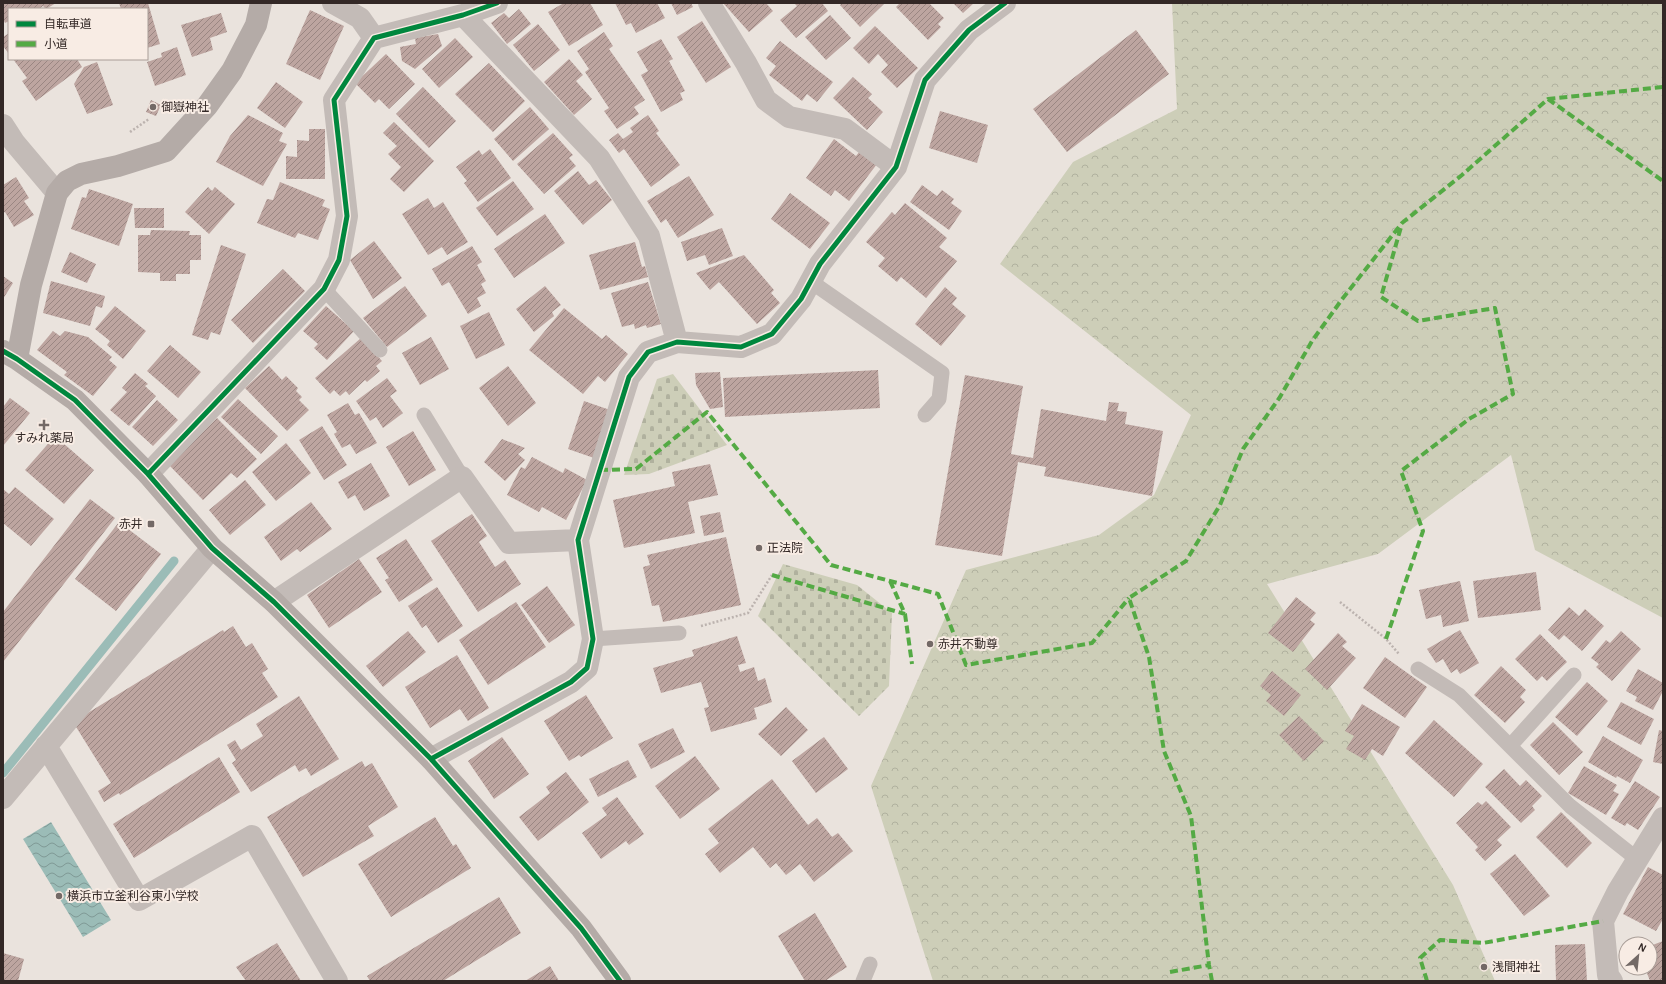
<svg xmlns="http://www.w3.org/2000/svg" width="1666" height="984" viewBox="0 0 1666 984" font-family="'Alegreya Sans','Noto Sans JP',sans-serif">
  <defs>
    <pattern id="forest-crowns" width="20" height="18" patternUnits="userSpaceOnUse"><rect width="20" height="18" fill="#cdceb8"/><path d="M2 6a3 3 0 1 1 6 0M12 15a3 3 0 1 1 6 0" fill="none" stroke="#b0b19e"/></pattern>
    <pattern id="cemetery-stones" width="16" height="16" patternUnits="userSpaceOnUse"><rect width="16" height="16" fill="#cdceb8"/><path d="M2 7V4a2 2 0 0 1 4 0v3zM10 15v-3a2 2 0 0 1 4 0v3z" fill="#b0b19e"/></pattern>
    <pattern id="water-waves" width="16" height="10" patternUnits="userSpaceOnUse"><rect width="16" height="10" fill="#9bbcb7"/><path d="M0 5q4-4 8 0t8 0" fill="none" stroke="#7f9995"/></pattern>
    <pattern id="building-hatch" width="6" height="6" patternUnits="userSpaceOnUse"><rect width="6" height="6" fill="#bda5a0"/><path d="M-1 1l2-2M0 6l6-6M5 7l2-2" fill="none" stroke="#9a8682"/></pattern>
  </defs>
  <rect width="100%" height="100%" fill="#eae3dd"/>
  <path fill="url(#forest-crowns)" d="M1172 3H1663V618L1535 550 1511 455 1378 554 1267 584 1453 885 1495 981H933L871 786 966 570 1099 535 1154 495 1191 415 1000 264 1073 162 1177 109Z"/>
  <path fill="url(#cemetery-stones)" d="M673 374 727 445 649 474 624 475 657 379Z
    M783 564 857 585 892 613 889 686 859 716 758 616Z"/>
  <path fill="url(#water-waves)" d="M51 822 111 920 83 937 23 839Z"/>
  <g fill="none" stroke-linecap="round" stroke-linejoin="round">
    <path stroke="#9bbcb7" stroke-width="9" d="M3 773 174 561"/>
  </g>
  <path fill="url(#building-hatch)" d="M3 3H56L46 9 43 6 39 9H9V21L5 23 3 19Z
    M119 3H148L160 44 147 48V9H121Z
    M564 3H590L603 25 569 46 548 12Z
    M615 3H657L665 18 636 33 631 23 626 25Z
    M671 3H691L693 7 677 15Z
    M723 3H766L773 11 749 32Z
    M794 3H822L828 11 796 38 780 20 797 6Z
    M842 3H885L860 27 840 5Z
    M900 3H929L944 18 938 24 941 27 928 40 896 7Z
    M953 3H974L963 13Z
    M519 9 531 24 507 44 491 23 504 13 509 18Z
    M310 10 344 26 320 80 286 64Z
    M221 13 227 32 210 38 213 50 192 57 181 25Z
    M830 15 851 38 826 60 805 37Z
    M702 21 731 67 706 83 677 37Z
    M538 24 560 50 534 71 513 45Z
    M875 26 918 68 897 88 881 72 888 65 878 54 869 64 853 48Z
    M1136 30 1169 74 1067 152 1033 109Z
    M604 32 613 46 609 49 645 100 634 107 639 114 617 129 604 111 609 108 585 72 589 69 577 51Z
    M9 33V54L3 46V37Z
    M438 34 442 46 415 69 402 61 400 47 416 44 415 38Z
    M455 38 473 57 439 88 422 69Z
    M661 39 673 59 669 61 685 91 680 93 683 100 661 112 641 75 648 71 637 52Z
    M780 41 833 82 817 102 807 94 802 101 769 75 776 66 766 58Z
    M177 47 186 75 155 86 147 62 162 57 161 53Z
    M386 54 415 84 389 109 379 99 375 103 355 83Z
    M13 59H77L82 67 36 101 22 81 27 78Z
    M569 59 583 75 576 81 592 99 574 115 544 82Z
    M97 62 113 105 87 114 74 84 84 67Z
    M489 63 525 101 493 132 455 94Z
    M853 77 872 94 868 98 883 112 867 130 833 98Z
    M276 82 303 102 285 128 257 108Z
    M423 87 456 121 429 148 396 114Z
    M151 100 161 105 156 116 146 112Z
    M530 107 549 129 513 161 494 139Z
    M940 111 988 125 977 163 929 148Z
    M248 115 283 133 279 141 287 144 263 186 216 162 230 136Z
    M648 115 659 131 656 133 680 165 651 187 624 149 619 153 609 140 618 133 623 139 633 132 630 128Z
    M394 122 434 161 404 192 390 179 401 167 388 154 397 146 383 133Z
    M309 129H325V179H286V156L297 157V140L309 141Z
    M553 133 573 155 569 158 576 166 544 194 517 164Z
    M834 139 856 156 860 151 877 164 849 201 835 190 831 196 806 178Z
    M490 149 511 178 478 202 464 183 467 181 456 167 479 150 482 155Z
    M578 171 589 185 596 180 612 200 583 225 554 191Z
    M689 176 714 215 678 238 666 219 661 223 647 201Z
    M16 177 29 198 24 201 34 215 14 227 5 212 3 213V185Z
    M513 181 534 209 497 236 476 208Z
    M280 182 325 200 322 206 330 209 318 240 298 233 295 238 257 223 267 199 273 200Z
    M922 185 937 196 942 190 954 199 951 203 962 211 949 230 910 202Z
    M208 187 212 191 215 187 235 204 209 234 185 212Z
    M89 189 133 204 119 246 71 229 82 197 86 198Z
    M790 193 830 223 810 249 771 219Z
    M428 198 434 208 443 202 468 242 447 255 442 247 428 255 402 214Z
    M905 203 947 238 939 247 957 261 926 298 901 277 897 282 878 266 885 258 866 242 892 212 895 215Z
    M134 208H164V228H135Z
    M545 214 565 243 514 278 494 249Z
    M722 228 733 256 709 265 705 255 687 261 681 242Z
    M151 230 190 231 189 235H201V260H190V274H176V281H160V273L138 272V235H150Z
    M374 241 402 278 373 299 350 260Z
    M635 242 642 267 645 266 648 277 600 290 589 255Z
    M221 245 246 254 220 335 211 332 208 340 192 335Z
    M472 246 482 262 477 265 486 281 481 284 486 293 477 298 481 306 468 314 449 282 442 286 432 269Z
    M70 252 96 264 87 283 61 272Z
    M744 255 774 290 771 293 780 303 757 324 719 282 710 290 696 273Z
    M283 269 305 291 253 343 231 320Z
    M3 276 13 283 3 299Z
    M51 281 105 296 102 308 96 306 90 326 43 313Z
    M648 282 661 324 647 328 646 325 635 329 634 324 622 327 611 293Z
    M405 286 427 316 387 347 363 318Z
    M545 286 561 305 552 312 554 316 534 332 516 309Z
    M945 287 957 298 952 304 966 316 941 346 915 324Z
    M115 306 146 331 123 359 107 345 110 341 95 329Z
    M326 306 354 331 327 360 314 348 318 344 303 331Z
    M564 308 602 339 606 335 628 354 605 382 598 376 583 394 529 350Z
    M489 312 505 345 476 359 460 326Z
    M53 331 60 336 65 331 88 337 112 357 109 360 117 367 93 396 64 375 67 372 37 350Z
    M431 337 449 369 420 385 402 353Z
    M361 338 382 361 376 366 380 371 367 382 365 380 349 395 346 391 340 396 334 390 330 394 315 378Z
    M170 345 201 372 178 398 147 371Z
    M269 366 282 380 286 376 298 388 296 391 302 397 299 400 309 410 287 431 245 388Z
    M508 366 536 403 508 426 479 388Z
    M878 370 880 408 725 417 723 378Z
    M720 372 723 407 710 409 696 385 695 373Z
    M135 373 148 384 145 386 156 396 129 426 110 410 127 392 122 388Z
    M965 375 1023 386 1011 454 1033 458 1041 409 1106 421 1109 402 1119 403 1117 411 1127 412 1125 424 1163 431 1152 496 1044 476 1046 467 1018 462 1002 556 935 545Z
    M387 378 397 391 390 396 403 413 383 428 376 417 370 421 356 401Z
    M10 398 30 413 3 446V407Z
    M238 399 278 436 261 454 221 417Z
    M157 400 178 420 153 446 132 427Z
    M584 401 610 410 594 458 568 449Z
    M348 403 355 415 359 413 377 443 356 454 350 444 342 448 334 434 337 432 327 415Z
    M217 418 257 459 237 478 231 473 203 500 169 465Z
    M322 426 347 465 324 480 299 440Z
    M413 431 436 470 409 486 386 447Z
    M55 436 94 470 64 504 25 470Z
    M502 439 525 448 518 454 525 460 505 481 484 462Z
    M286 443 311 473 276 501 252 472Z
    M532 457 563 473 565 468 587 480 566 520 542 507 539 512 507 495 521 467 525 469Z
    M371 463 390 496 364 511 355 495 348 499 338 482Z
    M710 464 718 495 688 502 695 533 624 548 613 500 675 486 672 472Z
    M245 480 266 505 230 535 209 510Z
    M15 487 54 519 31 546 3 523V489L9 494Z
    M90 499 115 518 3 662V612Z
    M311 502 332 529 300 552 297 549 281 561 264 537Z
    M720 512 724 532 704 536 700 516Z
    M472 514 487 536 479 542 495 567 505 560 521 584 478 612 431 541Z
    M119 522 161 554 116 611 75 579Z
    M726 537 741 605 663 622 659 605 652 606 643 567 650 565 647 555Z
    M406 539 433 580 399 602 385 580 389 578 376 558Z
    M359 559 382 592 329 628 307 595Z
    M1536 572 1541 610 1478 618 1473 581Z
    M1460 581 1469 621 1443 627 1441 615 1426 619 1419 590Z
    M547 586 575 625 549 643 521 605Z
    M437 587 463 626 438 643 426 625 422 628 408 606Z
    M1296 597 1316 613 1310 620 1315 624 1293 652 1268 633Z
    M516 602 546 647 488 685 459 640Z
    M1569 607 1579 616 1585 609 1604 626 1582 651 1564 635 1559 640 1548 630Z
    M233 626 246 647 252 643 268 669 262 673 278 697 120 795 119 793 104 802 98 791 111 783 73 722 223 630 224 632Z
    M1460 630 1479 663 1460 674 1457 669 1451 673 1443 659 1436 663 1427 649Z
    M408 631 426 652 383 687 366 666Z
    M1621 631 1641 649 1612 681 1596 667 1599 664 1591 658 1606 640 1610 643Z
    M1338 633 1347 642 1342 646 1356 658 1327 690 1305 669Z
    M1540 634 1567 662 1547 681 1542 676 1537 681 1515 659Z
    M737 636 746 663 738 665 740 672 754 667 758 681 765 678 772 702 754 708 757 719 711 732 704 708 709 707 701 682 661 693 653 668 694 656 692 650Z
    M457 655 489 708 468 721 460 709 430 728 405 687Z
    M1385 657 1427 687 1405 718 1363 688Z
    M1501 666 1526 690 1520 697 1525 702 1505 723 1474 695Z
    M1638 669 1663 683V691L1653 710 1635 701 1637 697 1626 691Z
    M1272 671 1301 695 1284 716 1266 701 1271 695 1260 686Z
    M1587 682 1608 701 1577 736 1555 717Z
    M586 695 613 738 581 757 579 755 569 761 544 721Z
    M299 696 339 759 311 776 306 768 299 772 295 765 251 792 232 763 236 760 227 745 235 740 241 750 263 736 256 724Z
    M1621 702 1654 719 1641 745 1607 727Z
    M1362 704 1400 727 1383 756 1372 749 1365 760 1346 749 1354 736 1345 731Z
    M786 707 808 730 781 756 758 734Z
    M1299 716 1324 741 1304 761 1279 735Z
    M1434 720 1483 764 1454 797 1405 753Z
    M1553 722 1583 752 1559 775 1530 745Z
    M673 728 685 752 651 769 638 744Z
    M1659 730 1663 731V764L1653 762Z
    M1603 736 1643 760 1630 783 1617 776 1616 778 1588 762Z
    M502 737 529 774 494 799 468 761Z
    M824 737 848 769 816 793 792 761Z
    M695 756 720 789 680 819 655 786Z
    M219 757 240 792 134 858 113 824Z
    M628 760 637 777 598 797 589 779Z
    M362 761 365 767 372 763 398 807 368 826 374 836 303 877 267 817Z
    M1584 766 1617 785 1613 791 1619 794 1606 815 1568 793Z
    M1504 769 1520 786 1526 780 1542 796 1532 806 1535 810 1521 823 1485 787Z
    M566 772 589 802 538 841 519 817 550 793 546 787Z
    M772 779 808 825 817 818 832 837 838 833 853 851 814 882 800 864 786 875 776 863 770 868 753 847 720 873 705 854 719 843 708 829Z
    M1635 781 1660 797 1638 830 1627 823 1625 826 1611 818Z
    M617 797 644 834 629 845 626 841 601 859 582 833 607 815 602 808Z
    M1486 801 1511 827 1497 840 1502 845 1485 861 1475 850 1478 847 1456 823 1478 802 1482 805Z
    M1561 812 1592 843 1567 868 1536 837Z
    M435 817 453 846 456 844 471 868 391 917 358 864Z
    M1515 854 1550 896 1524 916 1490 874Z
    M1648 867 1663 875V919L1656 931 1623 914Z
    M499 897 521 933 443 981H370L367 976Z
    M815 913 847 967 825 981H805L778 936Z
    M1663 941V981H1650L1645 968H1650V946Z
    M277 943 301 981H246L236 967Z
    M1585 944 1587 981H1556L1555 945Z
    M3 953 24 959 18 981H3Z
    M550 966 559 981H525Z"/>
  <g fill="none" stroke-linecap="round" stroke-linejoin="round">
    <path stroke="#bcb3af" stroke-width="2.5" stroke-dasharray="2 2" stroke-linecap="butt" d="M130 132 149 119
      M1340 602 1386 639 1399 654
      M701 626 748 613 772 575"/>
    <path stroke="#c3bbb7" stroke-width="15" d="M810 281 942 373 939 399 925 415
      M324 289 380 350
      M424 415 462 477
      M593 639 679 633
      M1418 669 1459 695 1570 806 1637 859
      M1511 745 1574 675
      M863 981 870 964"/>
    <path stroke="#c3bbb7" stroke-width="22" d="M333 3 360 18 374 38
      M709 3 746 63 766 100 789 117 845 129 896 167
      M463 15 599 158 649 236 677 342
      M3 125 14 142 57 193
      M148 474 324 289 339 260 347 216 334 100 374 38 463 15 497 3
      M274 602 462 477 509 543 578 540
      M46 746 139 900 252 836 337 981
      M431 759 571 682 587 668 593 639 578 540 629 377 648 352 677 342 741 347 772 334 801 299 820 264 896 167 925 80 969 30 1005 3
      M3 798 212 548
      M1612 981 1608 975 1603 921 1618 891 1663 818"/>
    <path stroke="#b4aba7" stroke-width="22" d="M3 351 17 359 75 400 148 474 212 548 274 602 431 759 581 928 620 981
      M17 359 31 285 57 193 67 181 81 174 118 166 166 151 207 106 232 71 256 25 261 3"/>
    <path stroke="#54aa44" stroke-width="4" stroke-dasharray="8 4" stroke-linecap="butt" d="M1548 99 1663 181
      M600 470 636 469 707 412 831 565 938 594 966 665 1092 643 1129 598
      M772 575 905 614
      M890 581 905 614 912 664
      M1386 639 1423 531 1401 471 1469 419 1513 394 1495 308 1418 321 1381 297 1401 227
      M1170 972 1209 965
      M1212 981 1209 965 1191 816 1164 751 1149 657 1129 598 1186 561 1220 505 1243 449 1280 397 1312 341 1343 298 1402 223 1462 175 1548 99 1663 87
      M1427 981 1420 958 1440 940 1483 943 1603 921"/>
    <g stroke="#f8ece4" stroke-width="8">
      <path id="cycleway" d="M3 351 17 359 75 400 148 474 212 548 274 602 431 759 581 928 620 981
        M148 474 324 289 339 260 347 216 334 100 374 38 463 15 497 3
        M431 759 571 682 587 668 593 639 578 540 629 377 648 352 677 342 741 347 772 334 801 299 820 264 896 167 925 80 969 30 1005 3"/>
    </g>
    <use href="#cycleway" stroke="#00873e" stroke-width="5"/>
  </g>
  <g fill="#736966" stroke="#f8ece4" stroke-width="1.5">
    <circle cx="153" cy="107" r="4"/>
    <path d="M42 419h4v4h4v4h-4v4h-4v-4h-4v-4h4z"/>
    <rect x="147" y="520" width="8" height="8" rx="2"/>
    <circle cx="759" cy="548" r="4"/>
    <circle cx="930" cy="644" r="4"/>
    <circle cx="59" cy="896" r="4"/>
    <circle cx="1484" cy="967" r="4"/>
  </g>
  <g text-anchor="middle" stroke-width="4" stroke-linejoin="round" paint-order="stroke">
    <g font-size="12" fill="#332826" stroke="#f8ece4" text-anchor="start">
      <text x="161" y="111">御嶽神社</text>
      <text x="44" y="442" text-anchor="middle">すみれ薬局</text>
      <text x="143" y="528" text-anchor="end">赤井</text>
      <text x="767" y="552">正法院</text>
      <text x="938" y="648">赤井不動尊</text>
      <text x="67" y="900">横浜市立釜利谷東小学校</text>
      <text x="1492" y="971">浅間神社</text>
    </g>
  </g>
  <rect width="1666" height="984" fill="none" stroke="#332826" stroke-width="8"/>
  <rect x="8" y="8" width="140" height="52" fill="#f8ece4" stroke="#a99e98"/>
  <rect x="16" y="21" width="20" height="6" fill="#00873e" stroke="#a99e98"/>
  <text x="44" y="28" font-size="12" fill="#332826">自転車道</text>
  <rect x="16" y="41" width="20" height="6" fill="#54aa44" stroke="#a99e98"/>
  <text x="44" y="48" font-size="12" fill="#332826">小道</text>
  <g transform="translate(1638 956) rotate(27)"><circle r="19" fill="#f8ece4" stroke="#a99e98"/>
  <path d="M0-3L7 15L0 10L-7 15Z" fill="#736966"/>
  <text y="-6" font-size="11" font-weight="bold" text-anchor="middle" fill="#332826">N</text>
  </g>
</svg>
